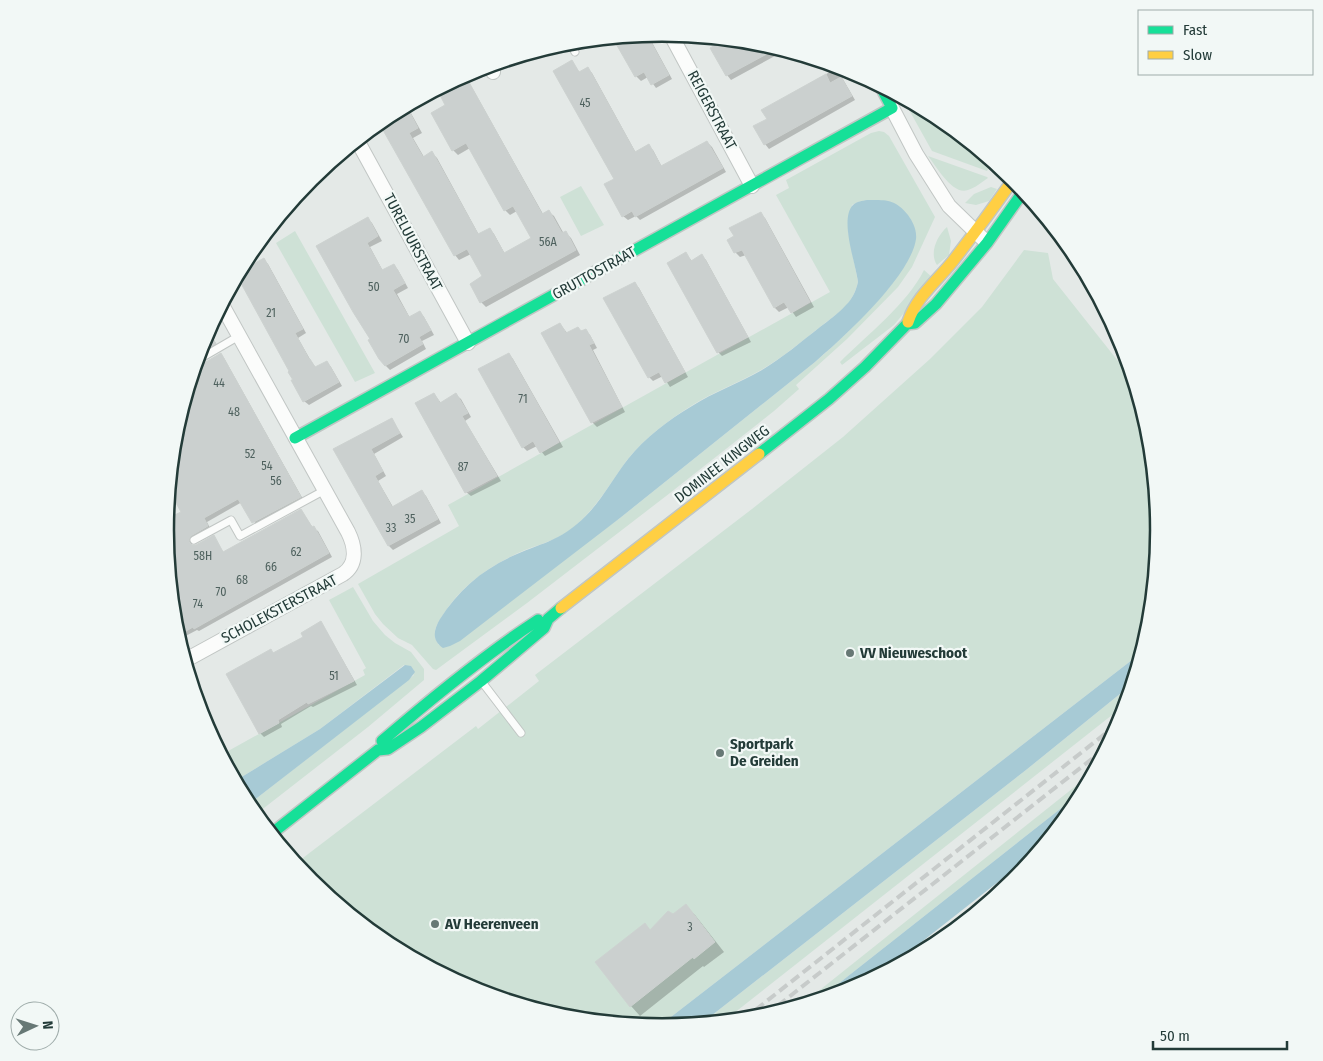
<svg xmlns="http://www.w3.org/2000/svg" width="1323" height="1061" viewBox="0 0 1323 1061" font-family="'Fira Sans Condensed',sans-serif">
  <rect width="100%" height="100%" fill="#e4e9e7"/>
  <path fill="#cee1d6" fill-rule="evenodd" d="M903 99 938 118 970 144V146L992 162 987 171 932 151Z
    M879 131 884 132 889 136 935 217 912 267 898 287 847 339 796 385 799 389 774 411 670 493 527 603 436 670 433 669 412 645 398 638 383 624 375 614 358 584 459 526 448 505 830 292 776 195 789 188 786 180 871 133ZM868 200 892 284C868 312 843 338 815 362L620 518 439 645C431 634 436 625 443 615 462 584 492 564 525 550 541 544 556 540 570 530 595 511 609 485 627 460 644 439 667 421 691 406 713 392 738 383 761 370 782 358 801 342 820 327 828 320 838 314 846 306 852 299 856 291 858 282L848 231 852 205 858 202Z
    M928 156 987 177 988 178C982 182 975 188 968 190 953 196 936 166 928 156Z
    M581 186 604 225 581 236 560 197Z
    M991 187 997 189 989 201 976 205 965 203 974 194Z
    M947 227 951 241 949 255 937 265C929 253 937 236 947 227Z
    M295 231 375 373 355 382 276 243Z
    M1024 250 1048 253 1053 279 1133 380 1149 434 1158 531 1149 628 1141 653 658 1027 564 1018 471 989 385 943 310 882 295 864 476 726 478 729 539 681 535 675 752 509 843 437 930 359 982 307Z
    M924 270 933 278 894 325 842 365 840 362C866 336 908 303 924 270Z
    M353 587 373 621 385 635 395 643 411 652 424 669V680L368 727 255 815 248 805 414 675 404 665 320 729 235 781 221 755 365 675 363 670 366 668 329 600Z
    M1131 685 1126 704 724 1021 702 1023 1026 770Z
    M1092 773 1083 791 819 999 801 1005Z"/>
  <path fill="#a7cad5" d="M867 200C887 200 895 199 908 215 913 222 917 230 916 239 911 276 843 338 815 362L620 518 460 641 450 646 443 648C431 640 434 629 440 619 459 589 484 568 517 554 540 544 557 541 577 524 599 506 611 481 628 459 645 438 668 420 692 406 714 392 739 383 762 370 782 358 801 342 820 327 829 320 838 314 846 305 852 299 856 291 858 282 856 264 839 219 853 205 857 201 862 201 867 200Z
    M1141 653 1131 685 1026 770 702 1023 658 1027Z
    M405 665 411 666 415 672 409 680 248 805 235 781 320 729Z
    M1083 791 1074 807 1040 849 882 973 851 990 819 999Z"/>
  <path fill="#0003" d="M648 35 672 79 656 88 648 77 641 81 636 76 614 38Z
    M759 43 784 51 731 80 727 75Z
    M572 62 580 73 588 69 592 73 636 153 648 146 653 150 662 167 707 142 712 147 726 172 640 220 636 216 628 220 623 216 615 179Z
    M835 69 840 74 855 100 769 149 765 144 768 120 763 110Z
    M465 75 543 214 549 212 554 216 564 234 566 233 571 238 580 255 486 307 481 302 471 284 484 277 471 254 459 260 455 255 380 122 407 106 422 133 413 138 424 157 432 153 437 158 479 235 490 229 494 234 505 254 533 238 517 211 510 215 505 210 470 148 458 155 453 150 447 105 438 89Z
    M760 214 765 218 814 307 796 317 789 307 779 312 775 308 746 255 740 257 735 252Z
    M368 219 372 223 382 241 370 247 383 271 394 265 398 270 408 288 397 294 410 318 420 312 424 317 434 335 422 341 426 349 390 370 385 365 318 247Z
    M686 254 692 261 702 256 706 260 751 342 722 356 718 352Z
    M264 260 268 264 306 333 298 338 311 361 316 368 327 362 331 367 342 386 309 405 304 401 294 380Z
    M635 284 639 288 688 377 670 387 663 376 653 381 649 377Z
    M560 324 568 334 585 330 590 335 597 348 593 350 625 412 597 427 592 422Z
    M208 330 218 347 197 360 203 340Z
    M221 354 224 358 304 501 257 526 242 502 207 522 211 530 195 539 192 545 196 546 213 537 224 553 301 510 313 528 318 531 332 557 199 631 197 630 178 640 174 627 165 530 166 522 182 513 169 488 174 433 195 366 199 367Z
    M509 354 513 359 563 447 545 456 537 446 527 451 523 447Z
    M434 394 441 403 456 395 461 399 471 417 465 421 501 481 471 496 466 492Z
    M392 420 403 437 374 454 386 476 378 481 393 507 422 492 426 496 441 523 393 550 389 546 335 450Z
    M320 623 324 627 357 685 313 707 311 706 281 724 282 727 264 737 260 733 271 651 274 654 305 638Z
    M195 696 230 757 224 760 202 720Z
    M686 906 695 915 724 952 704 967 703 966 640 1016 631 1006 645 925 651 931Z"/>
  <path fill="#cbd0cf" stroke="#cdd2d0" d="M647 35 669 75 651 85 644 72 635 77 615 42 624 37Z
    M725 40 759 43 776 49 726 76 710 48Z
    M572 60 579 72 588 67 635 152 649 144 661 166 707 141 723 168 635 217 632 211 622 217 604 184 614 179 553 71Z
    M826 74 830 83 841 77 852 96 764 145 753 126 767 119 761 110Z
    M465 75 542 214 549 210 562 233 566 231 576 250 480 303 470 284 482 276 467 249 454 256 379 123 397 111 400 116 409 111 418 128 409 133 423 157 432 151 478 234 490 228 504 253 531 238 513 206 504 211 466 143 452 151 431 113 445 105 439 93 448 88 446 85Z
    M761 212 810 302 791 313 784 302 774 308 742 250 734 253 727 240 734 236 729 228Z
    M368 217 378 236 367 243 382 270 394 264 405 283 393 290 409 317 420 311 431 330 419 337 423 344 385 366 379 359 368 340 370 339 353 312 316 246Z
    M686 252 691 261 702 254 748 337 717 353 667 263Z
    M264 258 303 329 295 333 309 359H310L315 367 327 361 339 382 303 402 291 380H293L288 372 289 371 237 276 239 272Z
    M635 282 685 372 665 383 659 372 648 378 603 298Z
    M560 323 566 333 578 327 581 331 586 329 594 343 589 345 622 407 591 423 541 333Z
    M208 330 216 344 199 353 203 340Z
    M221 353 301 497 252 523 238 499 204 518 208 526 191 536 189 542 192 545H196L214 535 223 552 301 509 312 527 314 526 329 553 194 629 193 627 181 634 173 619 165 530 166 519 181 512 169 490 174 433 195 366H199Z
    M509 353 559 442 540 453 533 441 522 448 478 369Z
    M434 393 440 403 456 393 468 413 462 416 497 476 465 493 415 403Z
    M392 418 400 433 371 449 383 471 375 476 392 507 422 490 438 519 388 546 333 449Z
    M321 621 354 681 308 704 307 702 278 720 279 723 259 734 226 674 271 649 273 653 303 637 301 633Z
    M686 904 715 942 694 959 693 957 630 1007 595 962 645 923 650 930 668 911 673 914Z"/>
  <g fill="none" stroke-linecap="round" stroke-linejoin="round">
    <g stroke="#c1c6c4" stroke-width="9">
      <path id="lane" d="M570 43 575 52
        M196 361 239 336
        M194 540 231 520 240 536 325 490
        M482 682 521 733"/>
    </g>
    <g stroke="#c1c6c4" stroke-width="16">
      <path id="street" d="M671 35 752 186
        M490 66 493 72
        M892 108 916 154 949 206 982 238
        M357 140 468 343
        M184 661 343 574C358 564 355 546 348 532L222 305"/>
    </g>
    <g stroke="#c0c6c4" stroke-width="14">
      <path id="fast" d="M295 438 892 108 881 87
        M759 454 829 399 865 367 907 324 915 323 936 304 987 243 1023 192
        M382 741C432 698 483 656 538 620
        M271 834 378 750 388 749 421 727 481 681 544 628 548 619 561 608"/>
    </g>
    <g stroke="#c0c6c4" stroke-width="14">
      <path id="slow" d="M908 322C916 297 937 281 953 261 974 234 994 207 1013 180
        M561 608 759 454"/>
    </g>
    <use href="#lane" stroke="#fbfcfb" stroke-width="7"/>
    <use href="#street" stroke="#fbfcfb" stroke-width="14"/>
    <use href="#fast" stroke="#16e098" stroke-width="11"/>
    <use href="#slow" stroke="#ffcf43" stroke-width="11"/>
    <path stroke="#c7cbca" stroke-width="4" stroke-dasharray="10 5" stroke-linecap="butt" d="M766 1015 1107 747
      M744 1019 1120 722"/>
  </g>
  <g fill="#677875" stroke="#f2f8f6" stroke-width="2">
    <circle cx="850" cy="653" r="5"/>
    <circle cx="720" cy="753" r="5"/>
    <circle cx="435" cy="924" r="5"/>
  </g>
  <g text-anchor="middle" stroke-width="4.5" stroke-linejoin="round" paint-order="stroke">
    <g font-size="12" fill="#4e615e">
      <text x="585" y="107">45</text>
      <text x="548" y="246">56A</text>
      <text x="374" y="291">50</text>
      <text x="271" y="317">21</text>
      <text x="404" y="343">70</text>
      <text x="219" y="387">44</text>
      <text x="523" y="403">71</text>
      <text x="234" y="416">48</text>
      <text x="250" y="458">52</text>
      <text x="267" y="470">54</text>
      <text x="463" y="471">87</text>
      <text x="276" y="485">56</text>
      <text x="410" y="523">35</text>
      <text x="391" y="532">33</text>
      <text x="296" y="556">62</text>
      <text x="203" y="560">58H</text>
      <text x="271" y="571">66</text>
      <text x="242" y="584">68</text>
      <text x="221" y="596">70</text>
      <text x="198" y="608">74</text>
      <text x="334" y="680">51</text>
      <text x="690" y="931">3</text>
    </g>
    <g font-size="15" fill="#233b38" stroke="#f2f8f6">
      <text transform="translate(712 110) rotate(62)" y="5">REIGERSTRAAT</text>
      <text transform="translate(413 242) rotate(62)" y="5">TURELUURSTRAAT</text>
      <text transform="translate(594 273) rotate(-29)" y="5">GRUTTOSTRAAT</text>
      <text transform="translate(722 464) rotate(-38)" y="5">DOMINEE KINGWEG</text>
      <text transform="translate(279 609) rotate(-28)" y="5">SCHOLEKSTERSTRAAT</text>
    </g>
    <g font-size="15" font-weight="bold" fill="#233b38" stroke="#f2f8f6" text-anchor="start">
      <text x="860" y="658">VV Nieuweschoot</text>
      <text x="730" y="749">Sportpark<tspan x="730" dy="17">De Greiden</tspan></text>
      <text x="445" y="929">AV Heerenveen</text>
    </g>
  </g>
  <path d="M0 0H1323V1061H0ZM174 530a488 488 0 1 1 976 0a488 488 0 1 1-976 0Z" fill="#f2f8f6" fill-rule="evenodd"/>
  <path fill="none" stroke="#233b38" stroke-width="2.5" d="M174 530a488 488 0 1 1 976 0a488 488 0 1 1-976 0Z"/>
  <rect x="1138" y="10" width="175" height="65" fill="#f2f8f6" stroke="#9facaa"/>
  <rect x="1148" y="26" width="25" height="8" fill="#16e098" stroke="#9facaa"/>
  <text x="1183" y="35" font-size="15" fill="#233b38">Fast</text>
  <rect x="1148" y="51" width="25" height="8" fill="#ffcf43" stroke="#9facaa"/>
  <text x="1183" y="60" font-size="15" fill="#233b38">Slow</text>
  <g transform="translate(35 1026) rotate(86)"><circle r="24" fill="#f2f8f6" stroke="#9facaa"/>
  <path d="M0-4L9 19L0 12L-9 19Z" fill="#677875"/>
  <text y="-8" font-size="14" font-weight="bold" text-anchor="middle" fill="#233b38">N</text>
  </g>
  <path d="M1153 1041v8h134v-8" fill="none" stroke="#233b38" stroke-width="2.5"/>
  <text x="1160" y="1041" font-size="15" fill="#233b38" stroke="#f2f8f6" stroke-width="4" paint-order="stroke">50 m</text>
</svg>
